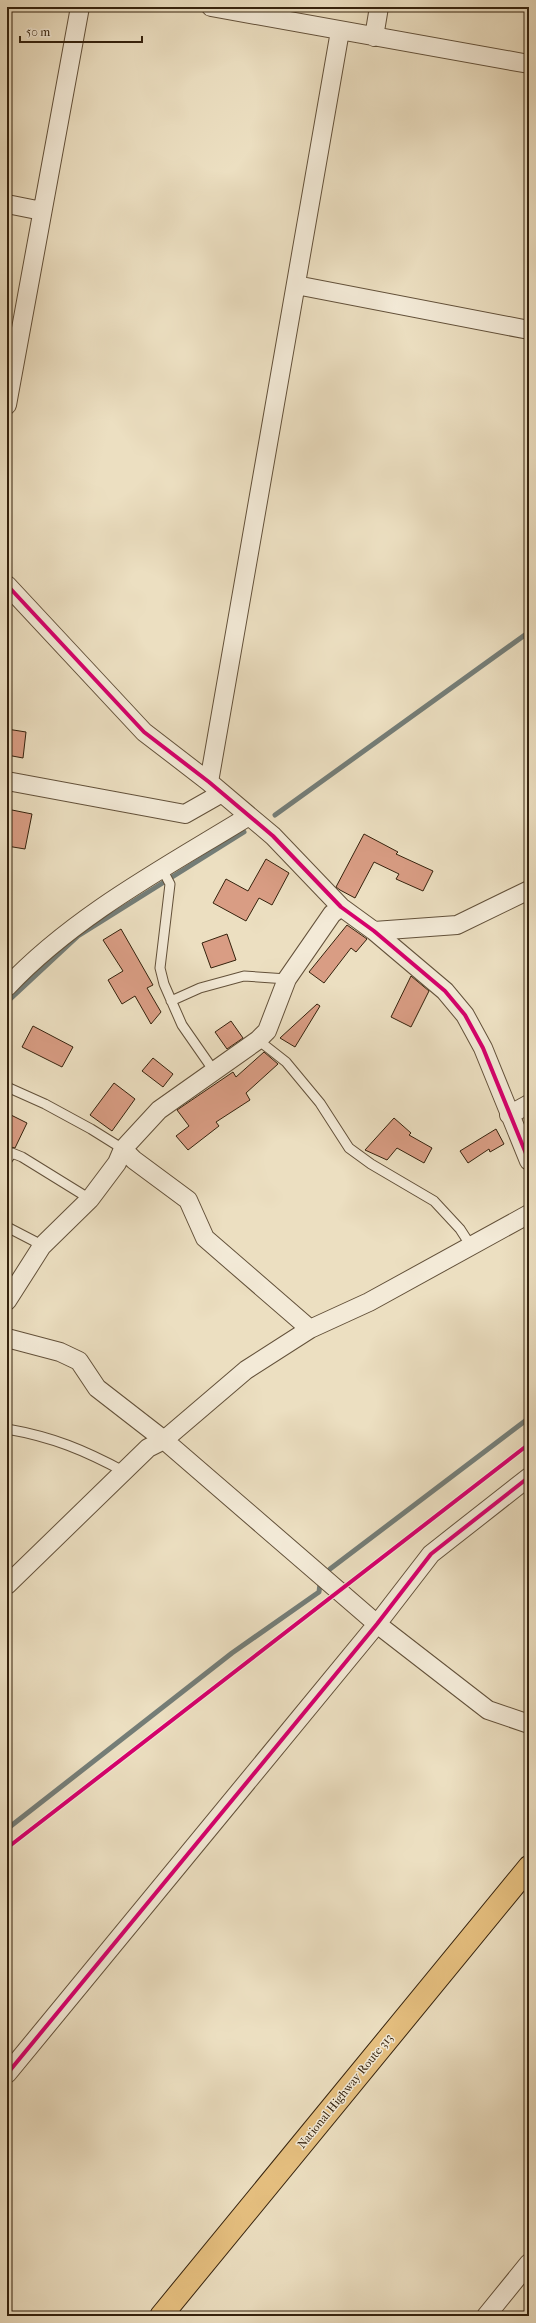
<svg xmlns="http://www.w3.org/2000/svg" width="536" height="2323" viewBox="0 0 536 2323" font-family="'IM FELL French Canon',serif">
  <rect width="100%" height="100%" fill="#ecdfc1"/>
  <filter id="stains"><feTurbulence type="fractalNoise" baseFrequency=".005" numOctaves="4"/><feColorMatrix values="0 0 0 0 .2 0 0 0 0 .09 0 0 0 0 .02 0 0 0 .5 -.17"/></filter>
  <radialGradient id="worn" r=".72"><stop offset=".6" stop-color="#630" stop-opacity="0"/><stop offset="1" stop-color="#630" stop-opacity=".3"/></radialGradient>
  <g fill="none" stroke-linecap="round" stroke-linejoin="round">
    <path stroke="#747d77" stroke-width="5" d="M275 815 529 632
      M7 1002 78 936 244 832
      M330 1569 529 1418
      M7 1829 232 1653 319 1592 320 1584"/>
  </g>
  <path fill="#d99d84" stroke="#35220d" d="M7 729 26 732 23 758 7 755Z
    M7 809 32 814 25 849 7 846Z
    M364 834 398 852 396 854 433 871 423 891 396 879 399 874 374 862 355 898 340 890 336 887Z
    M266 859 289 873 272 905 259 898 246 921 213 903 226 879 248 891Z
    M347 925 367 939 356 952 351 948 324 983 309 972Z
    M121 929 153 985 147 988 161 1012 151 1024 135 996 122 1004 108 980 123 971 103 940Z
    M227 934 236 960 211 968 202 943Z
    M411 976 429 991 411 1027 391 1017Z
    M317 1004 320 1006 295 1047 280 1038Z
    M231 1021 243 1038 227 1049 215 1032Z
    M33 1026 73 1047 62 1067 22 1047Z
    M264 1052 278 1064 246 1093 250 1100 216 1122 219 1126 188 1150 176 1136 189 1126 177 1110 233 1072 236 1077Z
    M153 1058 173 1074 163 1087 142 1071Z
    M114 1083 135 1099 112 1131 90 1115Z
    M7 1113 27 1123 15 1148 11 1147 7 1150Z
    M394 1118 411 1133 409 1135 432 1148 424 1163 397 1148 387 1160 365 1150Z
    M496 1129 504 1144 490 1152 489 1149 468 1163 460 1151Z"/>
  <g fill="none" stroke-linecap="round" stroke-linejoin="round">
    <g stroke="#63513a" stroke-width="11">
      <path id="service" d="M162 869 170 884 160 968 164 984 182 1025 214 1071
        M171 1001 200 988 244 976 287 979
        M258 1040 286 1062 320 1103 349 1148 371 1164 434 1201 460 1229 471 1246
        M7 1087 45 1104 91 1129 123 1149
        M7 1160 12 1153 22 1157 90 1199
        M7 1227 34 1241 41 1248
        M7 1429C53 1437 84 1450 125 1472"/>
    </g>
    <g stroke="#63513a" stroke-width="20">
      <path id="minor" d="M211 7 529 64
        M374 37 379 7
        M7 204 42 211
        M296 285 529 330
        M7 405 80 7
        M7 585 144 732 209 782 273 836 341 907 374 931 445 991 465 1015 483 1048 529 1161
        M7 781 185 814 222 793
        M209 782 340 31
        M374 931 457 925 529 890
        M7 987C75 915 166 867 249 816
        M509 1115 529 1104
        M123 1149 134 1160 188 1200 205 1238 310 1329
        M7 1301 42 1246 90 1199 117 1163 123 1149 159 1110 258 1040 267 1031 287 979 332 914 341 907
        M7 1338 60 1352 79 1361 97 1388 164 1440 377 1624 488 1710 529 1724
        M7 1585 148 1448 164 1440 246 1370 310 1329 369 1302 529 1214
        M7 2074 377 1624 431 1554 529 1477
        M486 2316 529 2263"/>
    </g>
    <g stroke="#35220d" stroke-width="24">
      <path id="trunk" d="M161 2316 529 1867"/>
    </g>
    <use href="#service" stroke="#f3ead7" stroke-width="9"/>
    <use href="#minor" stroke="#f3ead7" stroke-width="18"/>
    <use href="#trunk" stroke="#e6c080" stroke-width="22"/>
    <g stroke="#f3ead7" stroke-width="6">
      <path id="cycleway" d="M7 585 144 732 209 782 273 836 341 907 374 931 445 991 465 1015 483 1048 529 1161
        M7 1848 529 1444
        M7 2074 377 1624 431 1554 529 1477"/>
    </g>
    <use href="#cycleway" stroke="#d6006c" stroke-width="4"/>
  </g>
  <g text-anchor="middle" stroke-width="3" stroke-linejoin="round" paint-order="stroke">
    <g font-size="12" fill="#35220d" stroke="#f3ead7">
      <text transform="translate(345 2091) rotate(-51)" y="4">National Highway Route 313</text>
    </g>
  </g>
  <rect width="536" height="2323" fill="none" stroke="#ecdfc1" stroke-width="24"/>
  <rect x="8" y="8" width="520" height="2307" fill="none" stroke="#35220d" stroke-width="2"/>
  <rect x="12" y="12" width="512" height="2299" fill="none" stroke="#35220d"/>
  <path d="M20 36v6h122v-6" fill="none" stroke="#35220d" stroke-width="2"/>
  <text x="26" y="36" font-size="12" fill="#35220d" stroke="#f3ead7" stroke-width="3" paint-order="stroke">50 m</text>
  <rect width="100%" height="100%" filter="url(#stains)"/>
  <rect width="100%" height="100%" fill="url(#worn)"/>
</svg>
